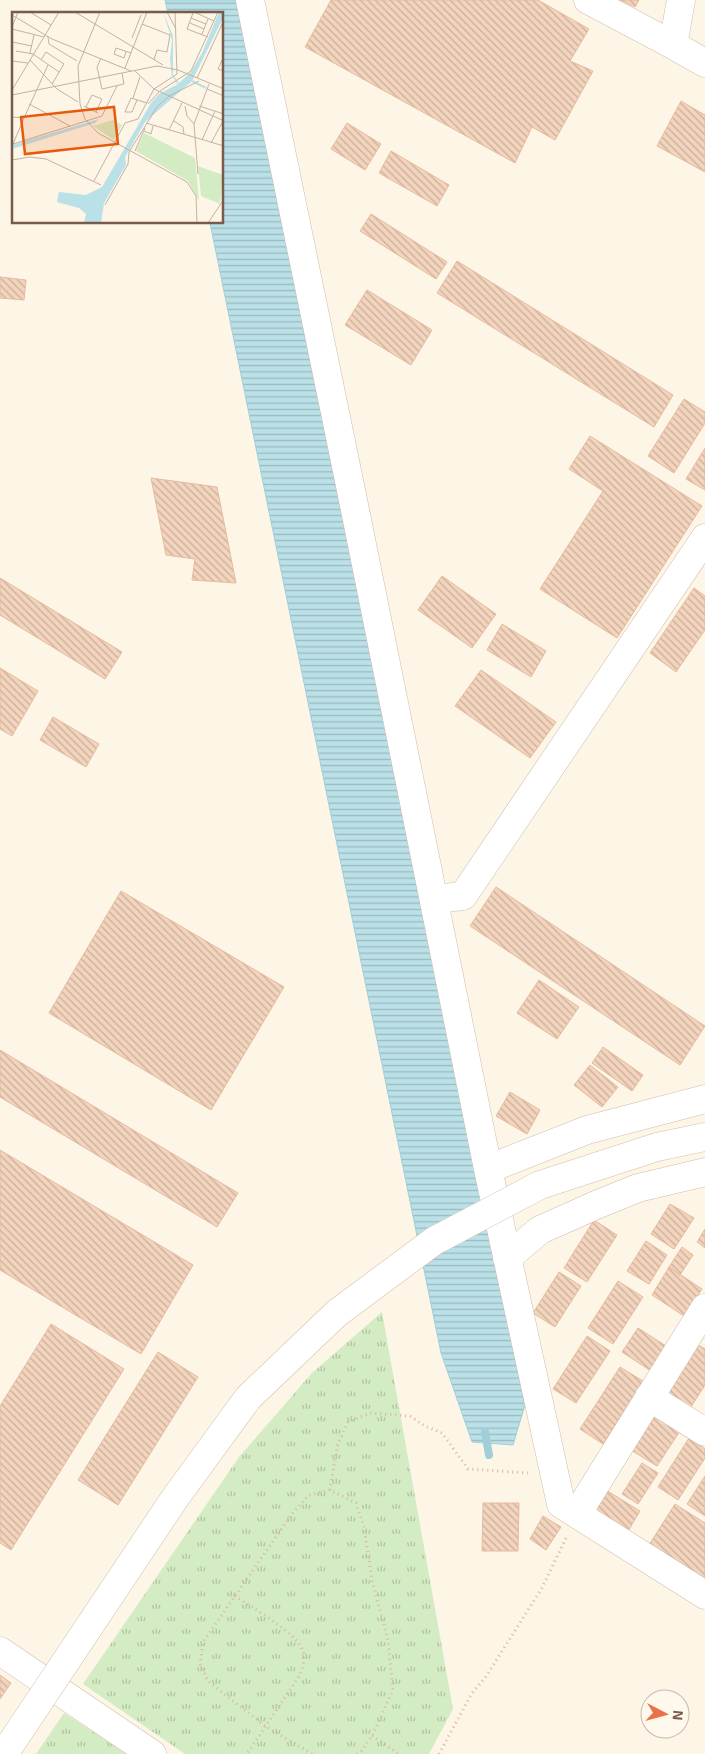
<svg xmlns="http://www.w3.org/2000/svg" width="705" height="1754" viewBox="0 0 705 1754" font-family="'Exo 2',sans-serif">
  <defs>
    <pattern id="park-tufts" width="24" height="20" patternUnits="userSpaceOnUse" patternTransform="scale(1.25)"><rect width="24" height="20" fill="#d3ecc4"/><path d="M3 7l-1-3M5 7V3M7 7l1-3M15 17l-1-3M17 17v-4M19 17l1-3" fill="none" stroke="#b0c2a1"/></pattern>
    <pattern id="water-rules" width="6" height="5" patternUnits="userSpaceOnUse" patternTransform="scale(1.25)"><rect width="6" height="5" fill="#bae0e8"/><path d="M0 2.5h6" fill="none" stroke="#9cb9be"/></pattern>
    <pattern id="building-back-hatch" width="6" height="6" patternUnits="userSpaceOnUse" patternTransform="scale(1.25)"><rect width="6" height="6" fill="#f3d4bd"/><path d="M-1 5l2 2M0 0l6 6M5-1l2 2" fill="none" stroke="#caaf9c"/></pattern>
  </defs>
  <rect width="100%" height="100%" fill="#fdf5e6"/>
  <path fill="url(#park-tufts)" d="M382 1312 453 1709 429 1754H185L83 1684 239 1457 312 1373Z
    M64 1713 127 1754H36Z"/>
  <path fill="url(#water-rules)" stroke="#a0cfda" d="M165 0H236L525 1405 513 1445 472 1442 441 1353 210 223 222 222V14H168Z"/>
  <g fill="none" stroke-linecap="round" stroke-linejoin="round">
    <path stroke="#a0cfda" stroke-width="8" d="M485 1432 489 1455"/>
  </g>
  <path fill="url(#building-back-hatch)" stroke="#e7bb9d" d="M331 0H538L589 29 570 61 593 71 555 140 532 127 515 163 305 47Z
    M620 0H639L635 7Z
    M681 101 705 115V172L657 146Z
    M347 123 381 144 365 170 331 149Z
    M391 151 449 185 437 206 379 173Z
    M371 214 447 262 436 279 360 231Z
    M457 261 673 395 654 427 437 293Z
    M0 277 26 280 24 300 0 298Z
    M367 290 432 330 411 365 345 325Z
    M684 399 705 412V423L674 473 648 456Z
    M590 436 702 506 617 638 540 589 603 491 569 469Z
    M705 448V490L686 479Z
    M151 478 217 487 236 583 192 580 195 559 166 555Z
    M442 576 496 614 472 648 418 610Z
    M0 578 122 652 105 679 0 615Z
    M694 588 705 596V630L676 672 650 653Z
    M502 624 546 651 531 677 487 650Z
    M0 668 38 691 12 736 0 729Z
    M481 670 556 722 530 758 455 706Z
    M53 717 99 744 86 767 40 740Z
    M496 887 705 1026 680 1065 470 926Z
    M121 891 284 987 211 1110 49 1013Z
    M539 980 579 1007 557 1039 517 1013Z
    M603 1047 643 1075 632 1091 592 1063Z
    M0 1050 238 1193 217 1227 0 1097Z
    M590 1065 618 1087 602 1107 574 1085Z
    M510 1092 540 1110 527 1134 496 1116Z
    M0 1150 193 1265 141 1354 0 1270Z
    M670 1204 694 1218 674 1249 651 1234Z
    M594 1220 617 1235 587 1282 564 1268Z
    M705 1229V1248L697 1242Z
    M646 1241 667 1255 649 1284 627 1271Z
    M682 1247 693 1255 680 1275 669 1267Z
    M669 1267 702 1289 684 1316 652 1295Z
    M559 1272 581 1286 555 1327 533 1313Z
    M618 1281 643 1297 613 1344 588 1328Z
    M51 1324 124 1369 11 1550 0 1543V1406Z
    M638 1328 666 1346 651 1371 622 1352Z
    M587 1336 610 1351 576 1403 553 1389Z
    M695 1343 705 1349V1385L689 1410 663 1393Z
    M158 1352 198 1377 118 1505 78 1480Z
    M620 1367 643 1381 603 1444 580 1429Z
    M656 1411 682 1428 657 1466 631 1450Z
    M689 1438 705 1449V1458L678 1500 658 1487Z
    M642 1463 658 1473 638 1504 622 1494Z
    M705 1476V1516L687 1504Z
    M606 1490 640 1511 627 1533 593 1511Z
    M483 1503H519L518 1551H482Z
    M675 1504 705 1523V1576L703 1580 649 1545Z
    M543 1516 561 1527 546 1550 530 1539Z
    M0 1675 11 1683 0 1699Z"/>
  <g fill="none" stroke-linecap="round" stroke-linejoin="round">
    <g stroke="#cfbdac" stroke-width="29">
      <path id="street" d="M250 0 352 495 488 1169 561 1504 705 1595
        M588 0 673 45 681 0
        M434 899 463 896 705 538
        M488 1169 587 1130 705 1099
        M507 1258 540 1230 596 1205 638 1188 705 1172
        M649 1397 705 1432
        M577 1514 705 1308
        M0 1651 152 1754"/>
    </g>
    <g stroke="#d5bfac" stroke-width="29">
      <path id="secondary" d="M673 45 705 63
        M657 1147 705 1137"/>
    </g>
    <path stroke="#d9b7a0" stroke-width="3" stroke-dasharray="1 4" stroke-linecap="butt" d="M330 1490 337 1446 348 1422 370 1413 410 1416 425 1426 442 1433 468 1469 528 1473
      M235 1596C250 1606 296 1633 302 1649 306 1658 303 1666 300 1675L247 1754
      M372 1736 399 1754
      M312 1754 265 1726 208 1681 200 1664 203 1642 292 1514 309 1495 330 1490 356 1503 364 1527 372 1580 388 1640 393 1690 372 1736 361 1751 357 1754
      M439 1754 472 1693 485 1678 542 1588 566 1538"/>
    <use href="#street" stroke="#fff" stroke-width="28"/>
    <use href="#secondary" stroke="#fff" stroke-width="28"/>
    <g stroke="#d5bfac" stroke-width="29" stroke-linecap="butt">
      <path id="secondary-bridge" d="M4 1754 175 1498 248 1398 337 1313 434 1241 540 1185 657 1147"/>
    </g>
    <use href="#secondary-bridge" stroke="#fff" stroke-width="28"/>
  </g>
  <g transform="translate(12 12)">
    <rect width="211" height="211" fill="#fdf5e6"/>
    <path d="M101 108 110 113 102 128 81 114ZM132 121 183 146 187 189 176 169 124 139ZM186 154 211 163 208 192 189 184Z" fill="#d3ecc4"/>
    <path d="M194 174a7 7 0 1 1 14 0a7 7 0 1 1-14 0Z" fill="#d3ecc4"/>
    <path d="M151 0 161 24V63L167 71 179 60 190 41 207 0H211V6L180 69 133 110 113 145 114 153 92 191 89 211H72L74 202 67 196 45 190 47 180 74 183 90 175 139 91 147 82 166 72 160 64 158 47 160 28ZM87 107 83 111 0 137V133Z" fill="#bae0e8"/>
    <path fill="none" stroke="#bae0e8" stroke-width="2.5" d="M180 69 194 76"/>
    <path fill="none" stroke="#c4b2a3" stroke-width="1" d="M18 0 39 13M63 0 151 53M88 0 66 54 68 92 73 107 86 121 175 170 184 184 185 211M155 0 164 17M182 0 202 9M181 1 175 17 196 25M0 3 40 27 119 59M179 6 194 12M178 11 192 17M130 12 158 23 155 40 145 38 142 48M0 15 6 0M0 17 32 25M190 22 196 7M36 25 37 32 65 49M120 26 129 3M0 30 20 34M4 39 21 42 47 60M114 40 112 46 102 42 104 36 119 41M18 41 22 23M212 44 206 57 212 59M89 46 85 55 90 77 112 72 110 61M18 48 45 77 66 90M29 48 34 40 52 52 40 72M0 49 16 51M113 56 135 0M122 58 142 77 212 109M185 66 212 8M195 77 212 84M0 78 47 0M0 83 145 54 166 58 212 77M121 86 128 65M125 88 120 100H113L119 86 135 91M17 92 58 114M136 92 148 79 179 59 206 0M72 94 86 101M173 94 175 104 182 112M187 94 212 102M74 95 80 83 90 87 84 100M0 105 12 106 1 132M12 106 36 53M162 109 171 115 172 122M134 111 212 134M157 118 170 91M132 119 139 122 141 114M190 128 203 99M199 131 211 109M1 132 90 104 105 74M123 139 133 116M0 148 18 145 34 147 89 173M186 162 182 112 197 72M82 169 113 111 126 107 142 77 165 62 163 0M93 193 116 152 117 140 145 95 157 84 187 69M196 211 212 187"/>
    <path fill="#e8590c" fill-opacity="0.15" stroke="#e8590c" stroke-width="2.5" d="M102 95 106 132 13 142 9 105Z"/>
    <rect width="211" height="211" fill="none" stroke="#785b4a" stroke-width="2.5"/>
  </g>
  <g transform="translate(665 1714) rotate(96)"><circle r="24" fill="#fff9ed" stroke="#c9baac"/>
  <path d="M0-4L9 19L0 12L-9 19Z" fill="#ea7148"/>
  <text y="-8" font-size="14" font-weight="bold" text-anchor="middle" fill="#785b4a">N</text>
  </g>
</svg>
